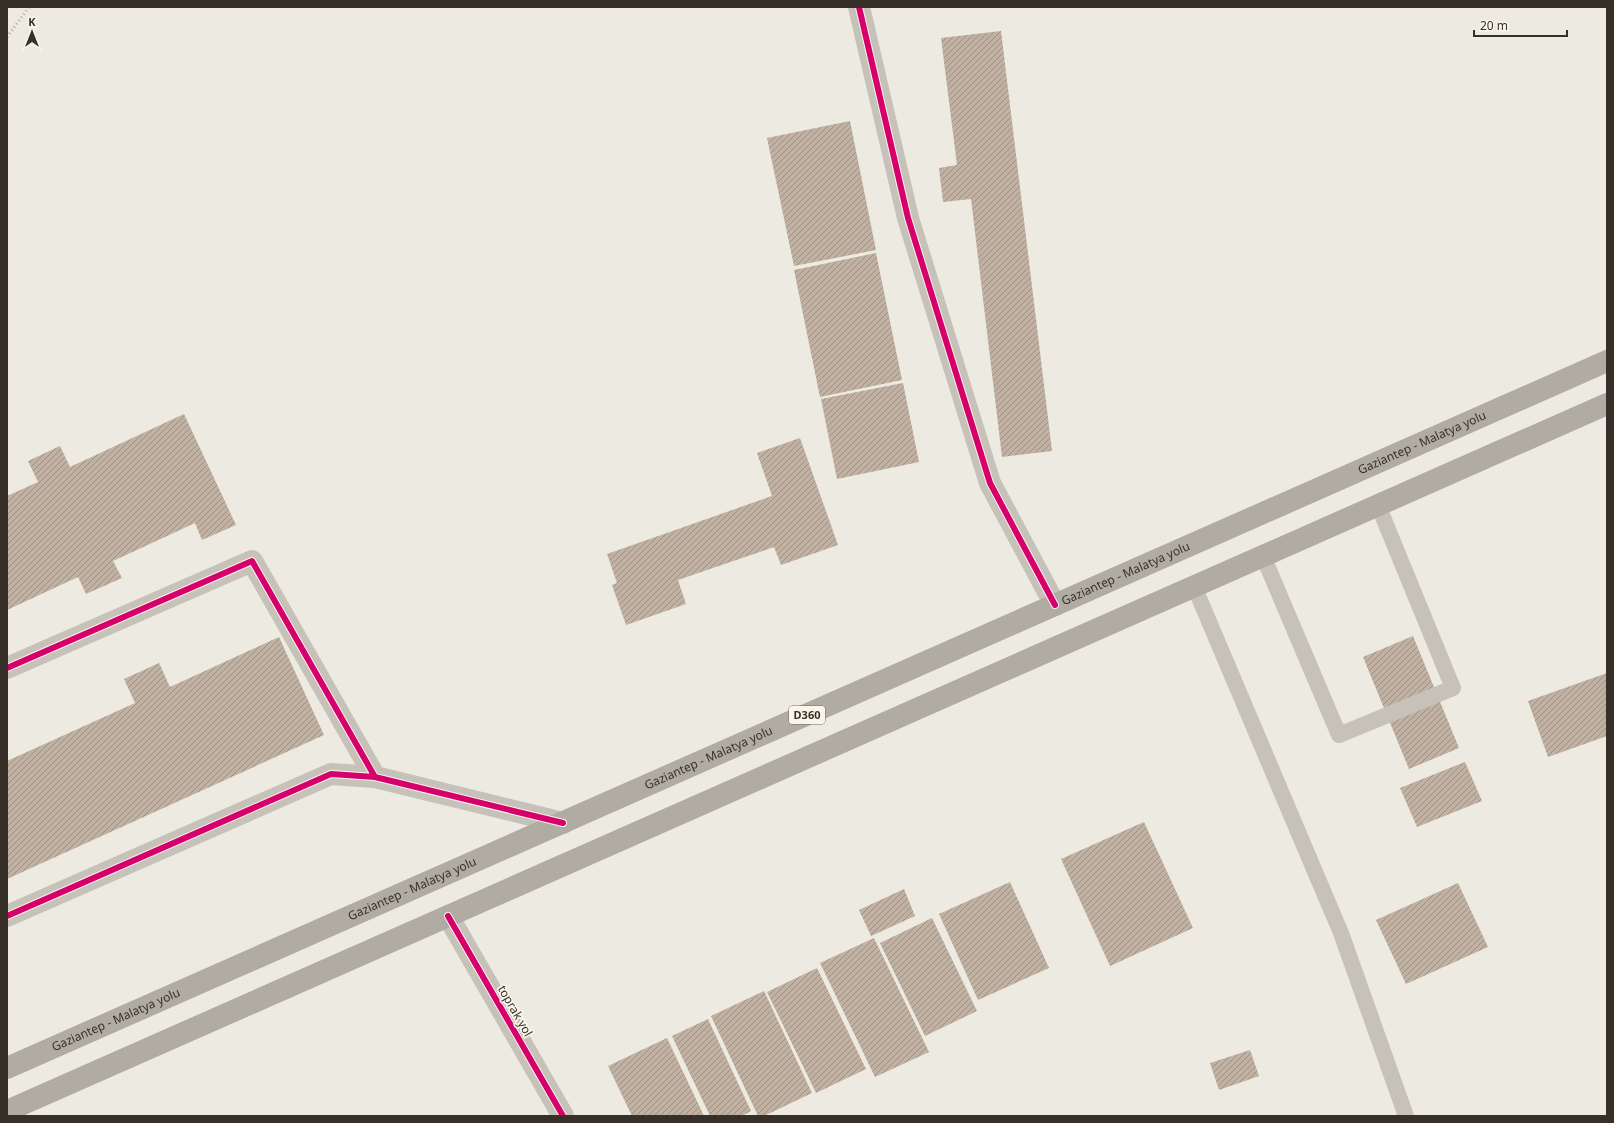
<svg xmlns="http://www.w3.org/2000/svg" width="1614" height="1123" viewBox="0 0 1614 1123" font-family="'Noto Sans',sans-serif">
  <defs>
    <pattern id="building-hatch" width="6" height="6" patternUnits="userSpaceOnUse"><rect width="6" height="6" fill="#c1b1a3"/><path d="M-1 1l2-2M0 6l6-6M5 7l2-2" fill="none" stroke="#9e9085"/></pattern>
  </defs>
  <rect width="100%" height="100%" fill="#edeae1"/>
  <path fill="url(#building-hatch)" d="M1001 31 1052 451 1002 457 971 199 943 202 939 168 957 165 941 38Z
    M850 121 876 250 794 266 767 138Z
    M876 253 902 380 820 397 794 270Z
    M903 383 919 462 837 479 821 399Z
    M184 414 236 525 202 540 195 523 113 561 122 578 86 594 78 577 7 610V496L38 482 28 461 60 446 70 467Z
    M800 438 838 545 781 565 774 547 678 580 686 604 626 625 612 585 617 583 607 554 772 496 757 453Z
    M1413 636 1459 748 1409 769 1363 657Z
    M279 637 324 735 7 879V761L135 703 124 679 159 663 170 687Z
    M1607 673V736L1548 757 1528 701Z
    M1465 762 1482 801 1417 827 1400 788Z
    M1144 822 1193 928 1110 966 1061 859Z
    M1010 882 1049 968 978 1000 939 914Z
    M1458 883 1488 947 1406 984 1376 920Z
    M904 889 915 916 871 936 859 910Z
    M932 918 977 1011 925 1036 880 943Z
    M874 938 929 1052 875 1077 820 963Z
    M817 968 866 1069 816 1093 767 992Z
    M764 991 812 1093 764 1116H758L711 1016Z
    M708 1019 751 1111 742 1116H710L672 1036Z
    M667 1038 704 1116H632L608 1066Z
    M1250 1050 1259 1076 1219 1090 1210 1063Z"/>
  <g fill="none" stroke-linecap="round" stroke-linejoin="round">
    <path stroke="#c6c2ba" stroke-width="16" d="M1263 556 1339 735 1453 688 1378 505
      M1194 586 1341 933 1406 1116"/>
    <path stroke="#c6c2ba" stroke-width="22" d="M859 7 908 218 990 483 1055 605
      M7 668 252 561 375 777
      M7 916 331 774 375 777 563 823
      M448 916 563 1116"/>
    <g stroke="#b0aca4" stroke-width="22">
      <path id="s1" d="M7 1068 1607 361"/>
      <path d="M7 1111 1607 404"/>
    </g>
    <path stroke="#aeaaa4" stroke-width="3" stroke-dasharray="1 3" stroke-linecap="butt" d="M7 37 29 7"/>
    <g stroke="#faf5e9" stroke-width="8">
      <path id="cycleway" d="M859 7 908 218 990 483 1055 605
        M7 668 252 561 375 777
        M7 916 331 774 375 777 563 823
        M448 916 563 1116"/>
    </g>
    <use href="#cycleway" stroke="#d6006c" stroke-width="6"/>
  </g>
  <g text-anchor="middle" stroke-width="3.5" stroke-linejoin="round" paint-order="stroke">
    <rect fill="#faf5e9" stroke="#726b62" stroke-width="1" x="789" y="706" width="36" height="18" rx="3"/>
    <g font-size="11" font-weight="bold" fill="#373028">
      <text x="807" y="719">D360</text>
    </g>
    <g font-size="12" fill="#373028" stroke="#faf5e9">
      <text dy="4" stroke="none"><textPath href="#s1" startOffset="1547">Gaziantep - Malatya yolu</textPath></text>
      <text dy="4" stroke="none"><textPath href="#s1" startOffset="1223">Gaziantep - Malatya yolu</textPath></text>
      <text dy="4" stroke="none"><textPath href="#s1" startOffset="767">Gaziantep - Malatya yolu</textPath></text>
      <text dy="4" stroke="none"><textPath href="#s1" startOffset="443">Gaziantep - Malatya yolu</textPath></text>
      <text transform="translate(515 1011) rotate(60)" y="4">toprak yol</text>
      <text dy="4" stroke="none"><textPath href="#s1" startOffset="119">Gaziantep - Malatya yolu</textPath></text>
    </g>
  </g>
  <rect width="1614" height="1123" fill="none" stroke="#373028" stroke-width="16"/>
  <g transform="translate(32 32)" stroke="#faf5e9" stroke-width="3" paint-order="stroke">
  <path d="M0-3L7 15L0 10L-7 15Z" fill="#373028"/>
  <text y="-6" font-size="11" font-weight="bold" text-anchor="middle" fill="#373028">K</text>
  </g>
  <path d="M1474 30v6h93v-6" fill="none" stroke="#373028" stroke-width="2"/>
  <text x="1480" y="30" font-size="12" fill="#373028" stroke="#faf5e9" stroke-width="3" paint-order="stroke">20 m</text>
</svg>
